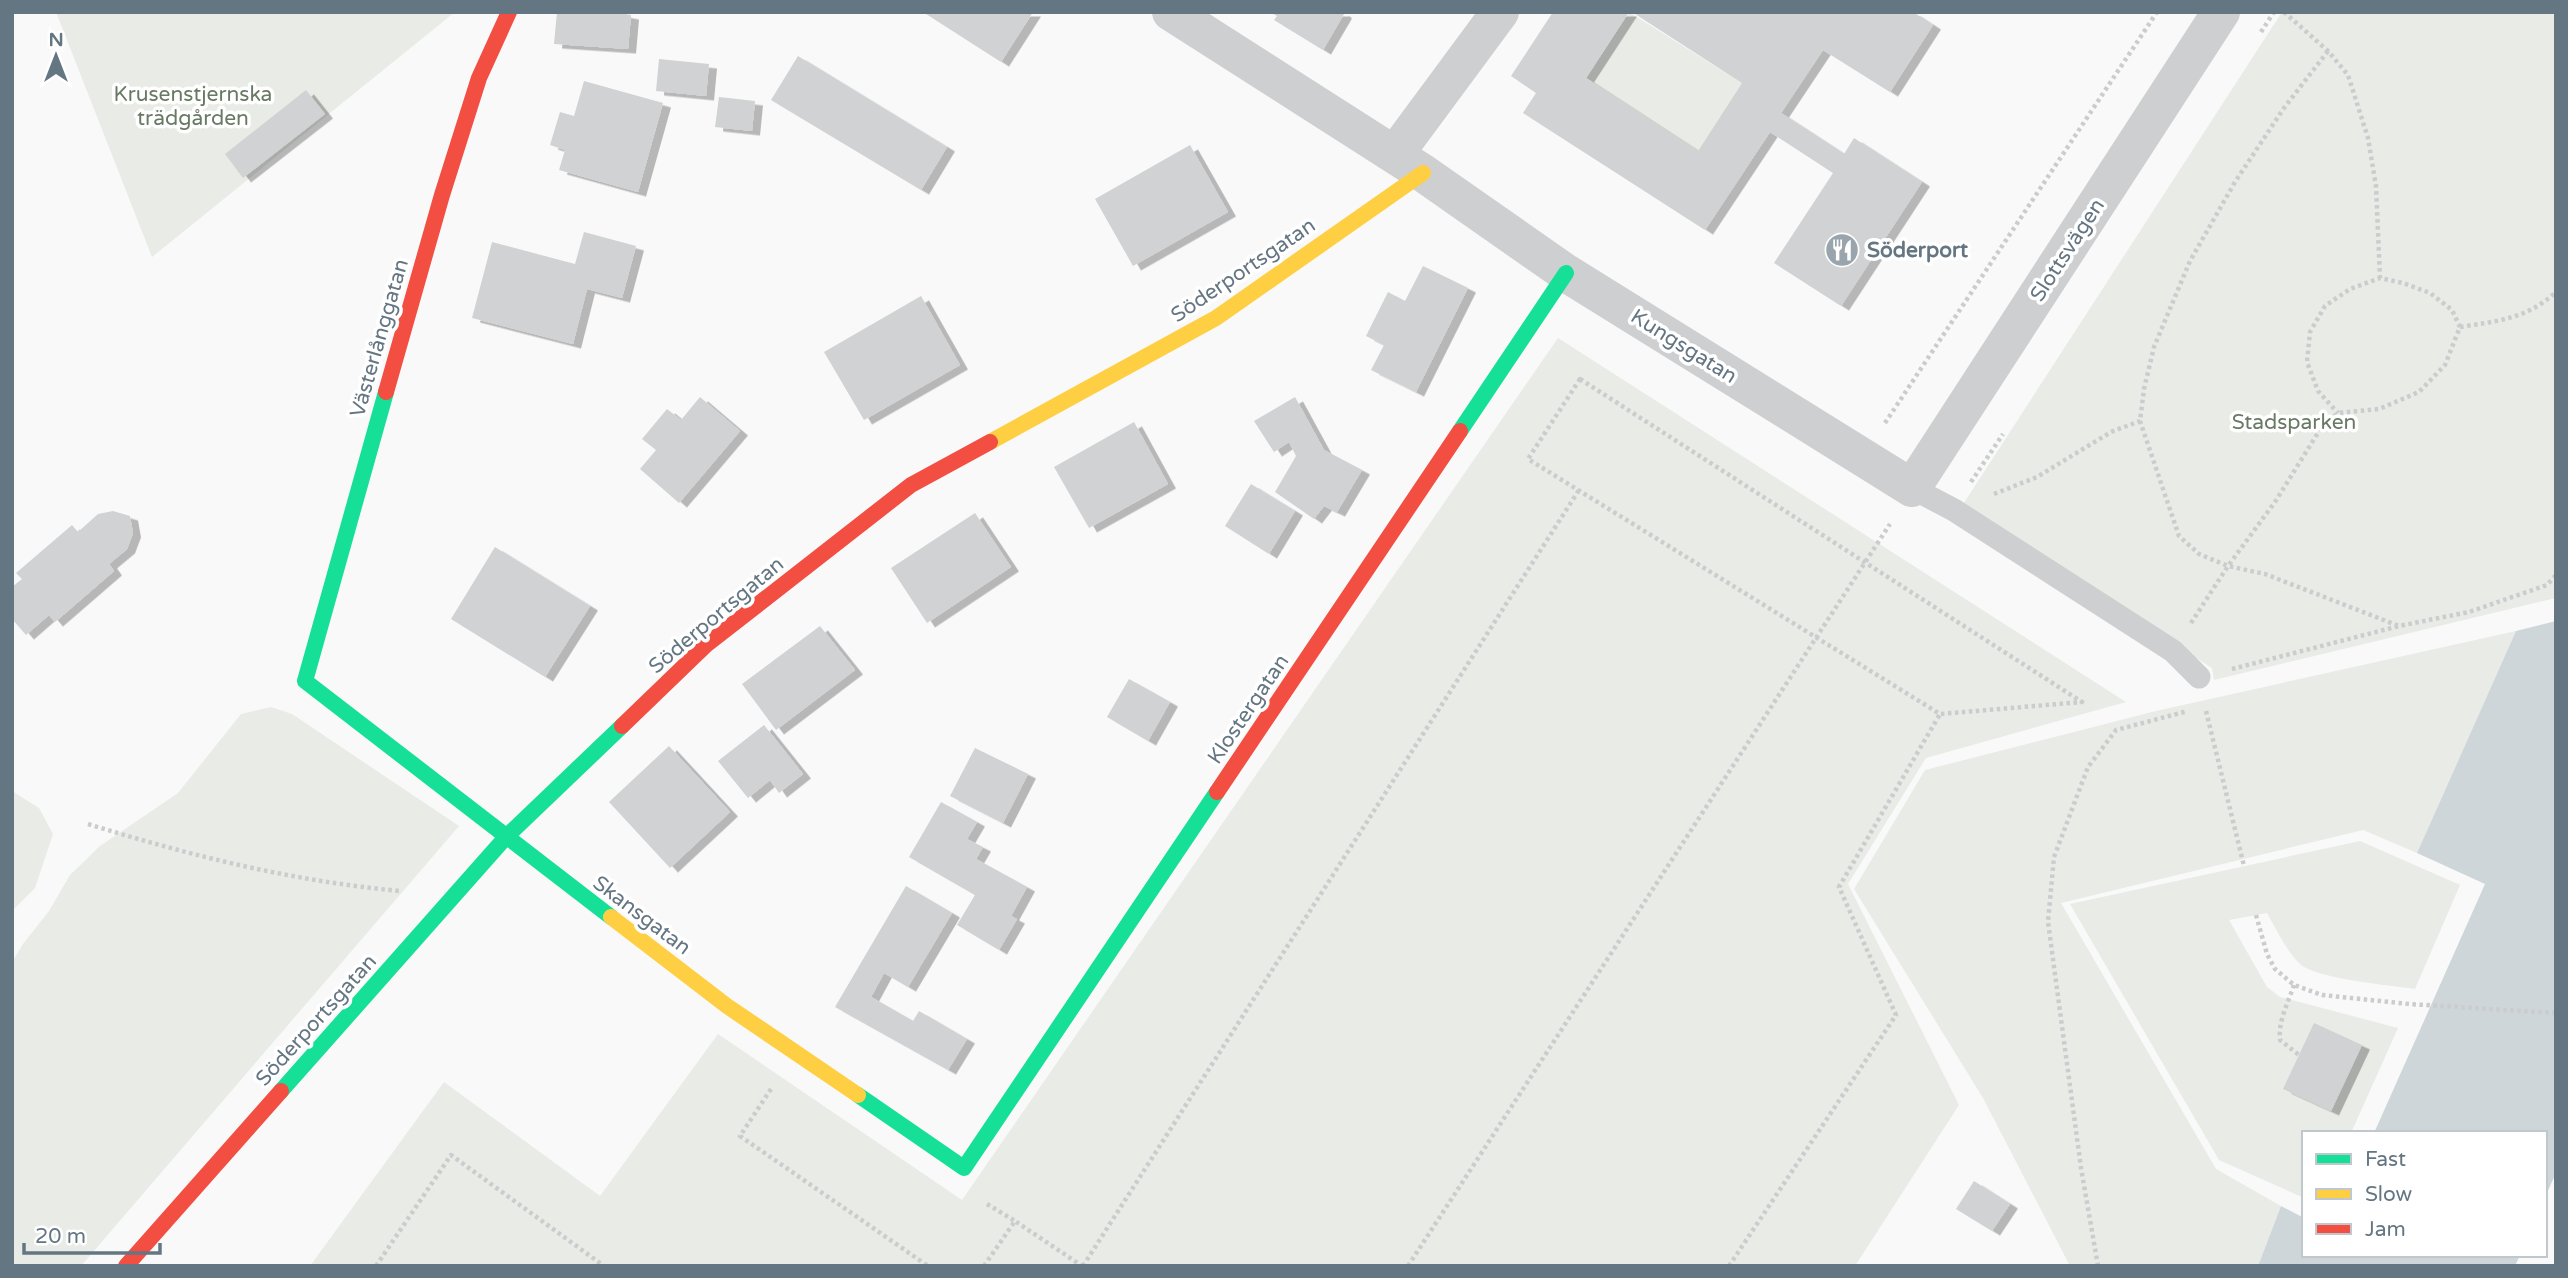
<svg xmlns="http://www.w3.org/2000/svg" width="2568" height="1278" viewBox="0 0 2568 1278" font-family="'Varela Round',sans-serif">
  <defs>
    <filter id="shadow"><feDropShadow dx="8" dy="4.5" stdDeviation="0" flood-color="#0004"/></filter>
  </defs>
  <rect width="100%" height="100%" fill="#f9f9f9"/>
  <path fill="#e8ebe6" d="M56 12H455L152 257Z
    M1629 12 1742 83 1698 151 1586 78Z
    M2282 12H2556V598L2214 680 2212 668 1960 509Z
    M1558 338 2126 702 1926 758 1848 884 1959 1105 1855 1266H310L444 1082 600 1196 718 1034 962 1200Z
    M2516 631 2417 853 2363 830 2061 903 2216 1169 2281 1206 2258 1266H2070L1983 1098 1854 889 1925 770 2156 711Z
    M271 707 292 714 459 826 81 1266H12V962L23 944 49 911 70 875 100 846 178 793 241 714Z
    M12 791 39 808 53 834 35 888 12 911Z
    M2360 841 2460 885 2415 989C2390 985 2314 979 2299 963 2285 949 2277 930 2267 913L2229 920 2267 987 2280 997 2398 1028 2351 1133H2304V1198L2219 1160 2070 904Z"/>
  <path fill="#ced6d9" d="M2556 621V1173L2545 1197V1133H2374L2485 884 2417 853 2516 631Z
    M2281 1206 2304 1218V1255H2520L2515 1266H2258Z"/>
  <path fill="#d0d2d3" filter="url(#shadow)" d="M557 12H614L631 15 628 49 554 44Z
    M923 12H1033L1001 62Z
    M1270 12H1342L1344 14 1323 50 1274 20 1277 16Z
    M1553 12H1629L1586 78 1698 151 1742 83 1632 12H1913L1933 25 1890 92 1823 50 1781 113 1844 154 1854 138 1922 182 1841 306 1774 263 1833 173 1770 132 1705 230 1523 113 1536 93 1511 76Z
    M798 56 947 147 921 190 771 100Z
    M659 59 709 64 706 96 656 91Z
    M584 81 663 103 638 192 559 170 565 150 550 145 560 112 574 116Z
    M306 90 325 114 243 178 225 154Z
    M719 97 755 101 752 131 715 127Z
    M1190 145 1228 212 1133 266 1095 199Z
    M584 232 636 246 622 298 587 289 573 344 472 318 492 242 575 264Z
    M1423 266 1468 288 1416 392 1371 370 1384 345 1366 336 1388 292 1405 301Z
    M921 296 960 365 864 420 824 352Z
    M700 397 740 431 679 503 640 469 656 450 642 439 667 409 681 420Z
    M1295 397 1324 450 1362 470 1337 512 1324 506 1314 519 1275 492 1296 456 1289 442 1274 452 1254 421Z
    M1134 422 1168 484 1089 528 1054 467Z
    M1251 484 1295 511 1269 554 1225 526Z
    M113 511 130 516 133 533 127 549 109 564 114 571 55 622 49 615 26 635 12 619V587L22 579 16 573 72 525 78 532 98 514Z
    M975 513 1011 567 927 623 891 568Z
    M495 547 590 606 545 677 451 619Z
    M820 626 855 670 776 730 742 684Z
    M1129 679 1170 702 1148 741 1107 717Z
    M764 725 803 774 779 793 770 780 748 798 718 761Z
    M669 746 730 812 670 868 609 802Z
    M975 748 1028 774 1003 823 950 796Z
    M941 802 977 822 967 839 983 847 976 859 1027 887 1011 916 1017 919 999 950 957 925 975 895 909 857Z
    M906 886 952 913 908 987 884 973 871 997 913 1021 919 1011 967 1039 948 1070 835 1007Z
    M2314 1023 2362 1045 2331 1111 2283 1089Z
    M1974 1181 2010 1204 1992 1231 1956 1209Z"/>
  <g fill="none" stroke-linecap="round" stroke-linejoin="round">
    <path stroke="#cbcccd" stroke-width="4.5" stroke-dasharray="3.5 3.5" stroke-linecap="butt" d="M2284 12 2328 51 2348 75 2368 138 2376 186 2380 278
      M2261 32 2274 12
      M2328 51 2284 108 2235 182 2190 261 2154 347 2144 389 2140 421 2179 536 2199 554 2228 566 2265 574 2399 626
      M2460 327C2497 321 2527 319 2556 292
      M1580 379 2082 702 1940 714 1528 459Z
      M1885 423 2157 12
      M1971 482 2003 434
      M1994 494 2037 477 2111 432 2140 421
      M2191 623 2228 566 2275 502 2321 428 2338 413 2379 409 2419 392 2445 365 2460 327 2452 310 2430 293 2403 283 2380 278 2350 289 2325 306 2310 332 2307 362 2318 391 2338 413
      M2232 669 2399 626 2469 612 2547 585 2556 575
      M2206 711 2244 866
      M88 824C192 856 292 881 400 891
      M2256 915 2267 954 2275 969 2294 985 2322 995 2409 1004 2556 1013
      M2294 985C2288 1003 2278 1021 2280 1040L2299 1055
      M771 1089 740 1136 928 1266
      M987 1204 1015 1221
      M376 1266 451 1155 604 1266
      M984 1266 1015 1221 1082 1266
      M1083 1266 1579 490
      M1408 1266 1890 524
      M1729 1266 1896 1015 1839 887 1940 714
      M2098 1266 2081 1168 2048 922 2054 857 2088 767 2116 730 2188 711"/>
    <path stroke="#cecfd0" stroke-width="23" d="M1912 488 1954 510 2173 651 2199 677"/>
    <path stroke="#cecfd0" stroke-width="38" d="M1171 12 1423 173 1566 273 1912 488 2221 12
      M1395 154 1500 12"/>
    <path stroke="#16e098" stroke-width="16" d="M386 392 305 681 611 917
      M1460 431 1566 273
      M281 1091 506 837 622 726
      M858 1095 964 1168 1217 792"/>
    <path stroke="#ffcf43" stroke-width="16" d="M990 442 1216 318 1423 173
      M611 917 727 1006 858 1095"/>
    <path stroke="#f24e42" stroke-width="16" d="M386 392 442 195 479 78 509 12
      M622 726 706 645 911 485 990 442
      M1217 792 1460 431
      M126 1266 281 1091"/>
  </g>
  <defs>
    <g id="restaurant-disc" transform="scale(1.75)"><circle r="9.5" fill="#99a4ac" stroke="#fff"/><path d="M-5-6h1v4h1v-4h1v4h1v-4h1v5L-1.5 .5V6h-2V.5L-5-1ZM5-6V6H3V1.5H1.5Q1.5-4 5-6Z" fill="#fff"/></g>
  </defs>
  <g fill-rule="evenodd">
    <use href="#restaurant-disc" x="1842" y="250"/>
  </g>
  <g text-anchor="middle" stroke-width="7" stroke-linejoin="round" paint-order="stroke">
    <g font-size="21" fill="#687a64" stroke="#fff">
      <text x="193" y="101">Krusenstjernska<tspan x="193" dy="24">trädgården</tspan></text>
      <text x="2294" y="429">Stadsparken</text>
    </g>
    <g font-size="21" font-weight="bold" fill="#657683" stroke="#fff" text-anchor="start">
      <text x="1867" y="257">Söderport</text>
    </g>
    <g font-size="21" fill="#657683" stroke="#fff">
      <text transform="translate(2067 250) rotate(-57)" y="7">Slottsvägen</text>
      <text transform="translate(1243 270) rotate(-34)" y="7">Söderportsgatan</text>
      <text transform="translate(379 338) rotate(-74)" y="7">Västerlånggatan</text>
      <text transform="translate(1684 346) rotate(32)" y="7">Kungsgatan</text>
      <text transform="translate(716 615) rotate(-40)" y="7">Söderportsgatan</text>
      <text transform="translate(1248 709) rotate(-56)" y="7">Klostergatan</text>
      <text transform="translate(642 915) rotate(37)" y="7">Skansgatan</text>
      <text transform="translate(316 1020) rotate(-48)" y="7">Söderportsgatan</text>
    </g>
  </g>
  <rect width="2568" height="1278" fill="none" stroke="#657683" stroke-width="28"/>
  <rect x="2302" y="1131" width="245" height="126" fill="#ffffff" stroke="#c1c8cd" stroke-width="2"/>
  <rect x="2316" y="1154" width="35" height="10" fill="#16e098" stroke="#c1c8cd" stroke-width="2"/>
  <text x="2365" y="1166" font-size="21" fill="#657683">Fast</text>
  <rect x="2316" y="1189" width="35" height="10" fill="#ffcf43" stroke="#c1c8cd" stroke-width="2"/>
  <text x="2365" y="1201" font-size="21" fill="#657683">Slow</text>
  <rect x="2316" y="1224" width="35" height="10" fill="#f24e42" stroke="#c1c8cd" stroke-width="2"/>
  <text x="2365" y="1236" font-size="21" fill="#657683">Jam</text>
  <g transform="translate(56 56)" stroke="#ffffff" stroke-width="5" paint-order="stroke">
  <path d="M0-5L12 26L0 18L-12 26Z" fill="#657683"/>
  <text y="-10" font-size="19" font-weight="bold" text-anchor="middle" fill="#657683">N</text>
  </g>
  <path d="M24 1243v10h136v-10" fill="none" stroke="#657683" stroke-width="3.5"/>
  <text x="35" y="1243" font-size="21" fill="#657683" stroke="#ffffff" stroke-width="5" paint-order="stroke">20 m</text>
</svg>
